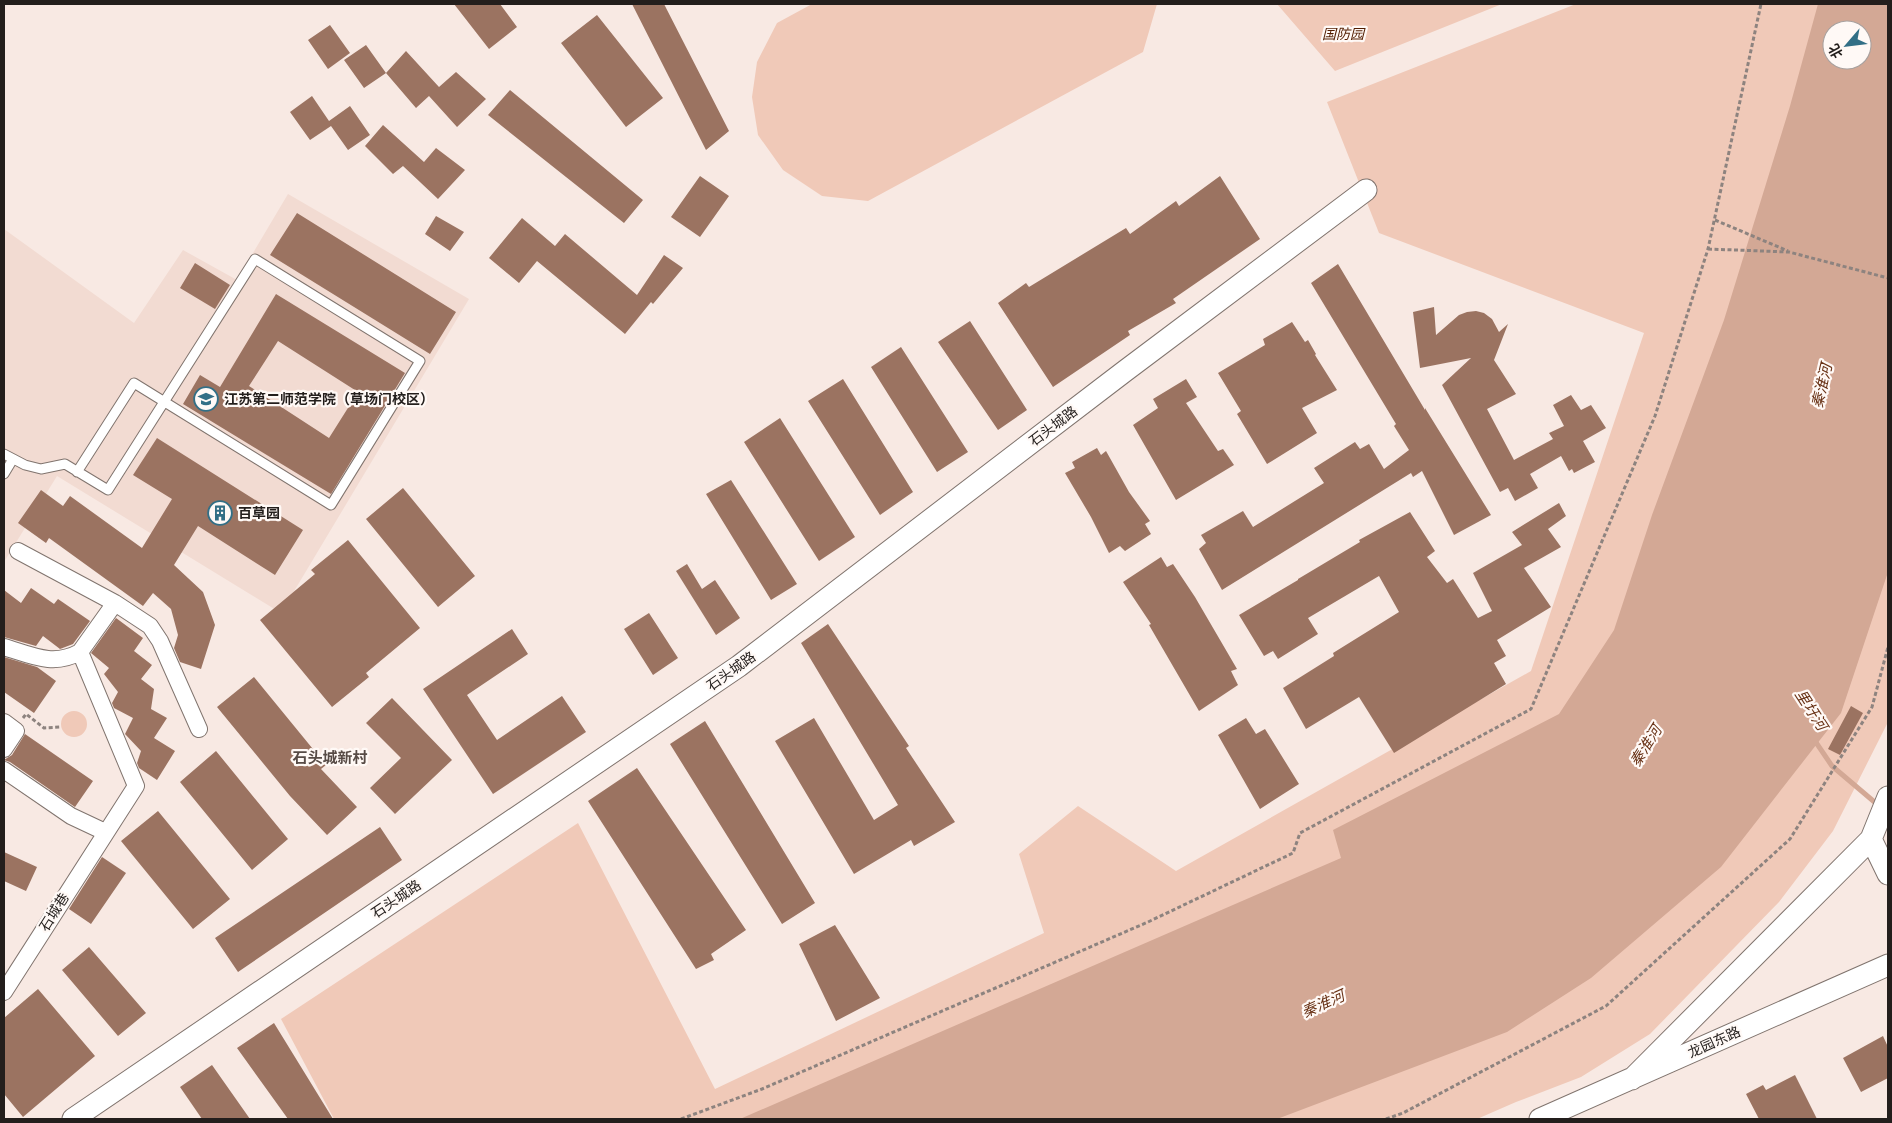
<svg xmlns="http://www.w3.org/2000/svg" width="1892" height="1123" viewBox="0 0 1892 1123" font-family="'Noto Serif','Noto Sans SC',serif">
  <rect width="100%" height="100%" fill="#f8e9e3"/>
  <path fill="#f2dbd2" d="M288 194 469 299 281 613 57 476 4 562V229L134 323 183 250 237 280Z"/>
  <path fill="#f0c9b8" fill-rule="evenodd" d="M812 4H1157L1143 52 868 201 822 196 783 170 758 135 752 97 757 62 777 23Z
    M1277 4H1502L1335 71Z
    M1576 4H1888V722L1833 831 1779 902 1650 1034 1581 1077 1516 1102 1477 1119H334L281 1019 578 823 715 1089 1044 933 1019 854 1078 806 1176 871 1531 671 1644 333 1379 233 1327 102ZM1832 30H1862V60H1832Z
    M61 724a13 13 0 1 1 26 0a13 13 0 1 1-26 0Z"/>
  <path fill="#d3a895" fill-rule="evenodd" d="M1818 4H1888V572L1841 713 1721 867 1591 978 1507 1032 1277 1119H740L1341 858 1333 830 1559 714 1614 630 1652 515 1724 320 1790 106ZM1832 30H1862V60H1832Z"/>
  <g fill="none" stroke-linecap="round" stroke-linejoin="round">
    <path stroke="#d3a895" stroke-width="5" d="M1813 738 1832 766 1878 805"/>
  </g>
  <path fill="#9b7361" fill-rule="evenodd" d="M454 4H500L517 27 489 49Z
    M632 4H664L729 131 706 150Z
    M597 15 663 98 626 127 561 43Z
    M330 25 350 53 328 69 308 40Z
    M366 45 386 73 364 88 344 60Z
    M406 51 439 87 456 72 486 99 457 127 429 96 416 108 386 73Z
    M510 90 643 200 624 223 488 115Z
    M312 96 329 121 350 106 370 135 348 150 331 126 310 140 290 112Z
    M383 125 424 162 436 148 465 170 438 199 403 166 393 174 365 146Z
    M700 176 729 196 700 237 671 217Z
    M1220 176 1260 239 1173 299 1176 303 1128 331 1130 335 1053 387 998 303 1026 283 1029 287 1126 228 1130 234 1176 201 1179 206Z
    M297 213 456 312 430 354 270 255Z
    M436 216 464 232 450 251 425 234Z
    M522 218 555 246 565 234 637 295 664 255 683 268 653 304 651 302 625 334 537 261 519 283 489 258Z
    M195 263 230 285 215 309 180 288Z
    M1338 264 1425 410V408L1491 515 1454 535 1422 471 1413 477 1411 473 1222 590 1199 549 1206 543 1201 535 1243 511 1253 527 1324 483 1314 468 1355 442 1360 449 1369 444 1384 469 1409 450 1394 426 1396 424 1311 283Z
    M276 294 405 373 331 494 183 404 200 375 220 387ZM278 341 358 392 329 438 249 386Z
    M1434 307 1436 335 1459 315 1467 312 1476 311 1484 313 1492 319 1499 332 1508 324 1494 360 1516 394 1487 409 1514 460 1553 439 1549 433 1564 426 1553 405 1571 395 1581 410 1591 405 1606 428 1583 441 1595 462 1574 473 1572 469 1569 471 1561 456 1530 474 1538 488 1515 501 1508 488 1500 492 1442 385 1471 358 1420 368 1413 312Z
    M970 321 1027 410 998 430 938 342Z
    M1292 322 1305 342 1308 340 1316 354 1315 355 1337 390 1302 408 1317 433 1267 464 1237 414 1241 411 1218 373 1265 345 1263 339Z
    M901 347 968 452 937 472 871 367Z
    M843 379 913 492 880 515 808 401Z
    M1186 379 1197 397 1186 403 1218 451 1223 449 1234 465 1176 500 1133 425 1158 408 1153 399Z
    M780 418 855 537 819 561 744 442Z
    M157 438 303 530 275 575 198 526 174 565 203 592 215 625 201 669 180 662 174 648 178 635 171 609 153 593 143 606 49 538 46 543 18 523 41 490 63 506 70 496 142 548 172 499 133 475Z
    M1097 448 1101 455 1106 451 1129 492 1150 521 1145 524 1151 534 1125 551 1120 546 1109 553 1091 517 1065 473 1075 468 1072 462Z
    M731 480 797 584 771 600 706 494Z
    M403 488 475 576 438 607 366 519Z
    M1559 503 1566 516 1548 529 1561 547 1524 568 1551 607 1497 640 1506 656 1494 663 1506 684 1394 753 1359 697 1306 729 1283 688 1334 656 1333 653 1399 612 1379 576 1308 618 1318 634 1278 659 1273 651 1264 656 1239 615 1298 580V579L1360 542 1359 540 1410 512 1435 551 1427 557 1447 583 1453 579 1478 618 1492 611 1473 573 1522 545 1512 532Z
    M348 540 420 628 366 673 369 677 332 707 260 620 315 574 311 570Z
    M1161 557 1167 567 1173 564 1195 597 1237 669 1231 671 1238 685 1199 711 1149 625 1151 624 1123 582Z
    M687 564 702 589 715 580 740 618 716 635 676 571Z
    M31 588 54 604 58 599 90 621 73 644 60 649 43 636 36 646 4 637V590L21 603Z
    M649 613 678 658 653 675 624 629Z
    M116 618 143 638 134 651 152 665 141 679 154 689 151 709 167 718 154 738 175 751 157 780 139 768 137 763 141 751 125 734 133 718 114 708 112 703 118 692 104 674 109 668 91 653Z
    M828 624 909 746 906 748 955 822 914 846 911 840 854 874 775 741 814 718 874 820 898 805 801 643Z
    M512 629 528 654 467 695 497 740 562 696 586 732 493 794 423 689Z
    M4 657 37 667 56 681 34 713 4 692Z
    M254 677 326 765 321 769 357 807 327 835 290 796 217 707Z
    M392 698 452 760 395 814 370 788 401 758 366 723Z
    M1851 706 1863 713 1840 755 1828 749Z
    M1246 718 1256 734 1265 729 1299 784 1260 809 1218 735Z
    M705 721 815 903 782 924 670 744Z
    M25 734 93 781 75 807 10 762 4 760 12 755Z
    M216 751 288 839 252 870 180 782Z
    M637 768 746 930 711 954 714 960 696 969 588 801Z
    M158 811 230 899 193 929 121 841Z
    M380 827 402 860 238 972 215 938Z
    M4 852 37 867 26 891 4 881Z
    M102 857 126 873 91 924 69 909Z
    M835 925 880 998 836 1021 799 944Z
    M89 947 146 1013 118 1036 62 970Z
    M38 989 95 1056 23 1117 4 1094V1018Z
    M274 1023 333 1119H288L237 1048Z
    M1883 1036 1888 1047V1078L1861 1092 1843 1058Z
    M212 1065 250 1119H202L180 1087Z
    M1795 1075 1817 1119H1759L1746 1094 1763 1085 1766 1090Z"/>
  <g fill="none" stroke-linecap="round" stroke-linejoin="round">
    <g stroke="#80746e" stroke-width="11">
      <path id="service" d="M4 454 25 465 41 469 65 464 108 490 255 259 420 361 331 505 134 383 77 472
        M4 474 13 459"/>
    </g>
    <g stroke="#80746e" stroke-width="18">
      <path id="minor" d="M18 551 115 603 80 652
        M115 603 150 626 160 641 199 729
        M4 647C31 655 53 667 80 652L136 786 4 992
        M4 722 16 731 4 749
        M4 770 71 816 105 832"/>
    </g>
    <g stroke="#80746e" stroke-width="23">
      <path id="tertiary" d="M1871 839 1888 874
        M1632 1079 1871 839 1888 797
        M73 1119 739 666 1125 371 1366 190
        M1540 1119 1888 965"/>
    </g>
    <path stroke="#8d837f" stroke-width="3" stroke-dasharray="4 2.5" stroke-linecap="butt" d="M1715 220 1788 251
      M1708 249 1789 252 1888 278
      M23 718 26 714 44 728 61 727
      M681 1119 762 1089 1148 922 1293 853 1300 833 1531 709 1655 416 1708 249 1761 4
      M1386 1119 1403 1113 1606 1006 1790 839 1872 707 1888 647"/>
    <use href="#service" stroke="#fff" stroke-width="9"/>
    <use href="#minor" stroke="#fff" stroke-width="16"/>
    <use href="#tertiary" stroke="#fff" stroke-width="21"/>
  </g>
  <defs>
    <g id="university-ring" transform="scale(1.25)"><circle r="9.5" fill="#fff9f6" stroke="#326f86" stroke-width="1.5"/><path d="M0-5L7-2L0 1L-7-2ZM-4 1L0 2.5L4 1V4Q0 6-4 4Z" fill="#326f86"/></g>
    <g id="building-ring" transform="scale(1.25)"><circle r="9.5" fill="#fff9f6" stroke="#326f86" stroke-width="1.5"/><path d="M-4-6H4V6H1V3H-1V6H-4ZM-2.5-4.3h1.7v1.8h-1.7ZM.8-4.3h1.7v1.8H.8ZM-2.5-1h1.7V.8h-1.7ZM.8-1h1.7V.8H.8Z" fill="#326f86"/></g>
  </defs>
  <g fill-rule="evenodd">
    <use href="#university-ring" x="206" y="399"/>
    <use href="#building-ring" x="220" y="513"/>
  </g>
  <g text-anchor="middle" stroke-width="4.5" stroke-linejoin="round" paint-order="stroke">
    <g font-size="14" font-style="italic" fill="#521d00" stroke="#fff9f6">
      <text x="1343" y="39">国防园</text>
    </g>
    <g font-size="14" font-weight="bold" fill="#231e1c" stroke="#fff9f6" text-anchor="start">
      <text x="224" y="404">江苏第二师范学院（草场门校区）</text>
      <text x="238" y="518">百草园</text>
    </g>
    <g font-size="14" fill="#231e1c" stroke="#fff9f6">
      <text transform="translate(1053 426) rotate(-37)" y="5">石头城路</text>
      <text transform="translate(731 671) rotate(-35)" y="5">石头城路</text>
      <text transform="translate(396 899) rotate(-34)" y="5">石头城路</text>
      <text transform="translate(54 912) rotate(-58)" y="5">石城巷</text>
      <text transform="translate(1714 1042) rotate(-24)" y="5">龙园东路</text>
    </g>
    <g font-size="15" font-style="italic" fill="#693216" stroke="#fff9f6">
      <text transform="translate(1822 386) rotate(-77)" y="5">秦淮河</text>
      <text transform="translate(1811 710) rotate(57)" y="5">里圩河</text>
      <text transform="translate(1646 746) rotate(-58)" y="5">秦淮河</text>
      <text transform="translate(1323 1004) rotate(-24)" y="5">秦淮河</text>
    </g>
    <g font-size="15" font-weight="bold" fill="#574b46" stroke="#fff9f6">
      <text x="330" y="763">石头城新村</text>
    </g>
  </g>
  <rect width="1892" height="1123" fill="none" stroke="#231e1c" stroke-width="10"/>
  <g transform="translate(1847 45) rotate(242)"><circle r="24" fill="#fff9f6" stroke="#a7a19f"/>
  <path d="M0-4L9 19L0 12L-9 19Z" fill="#326f86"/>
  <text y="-8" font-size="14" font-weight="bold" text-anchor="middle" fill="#231e1c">北</text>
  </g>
</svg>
